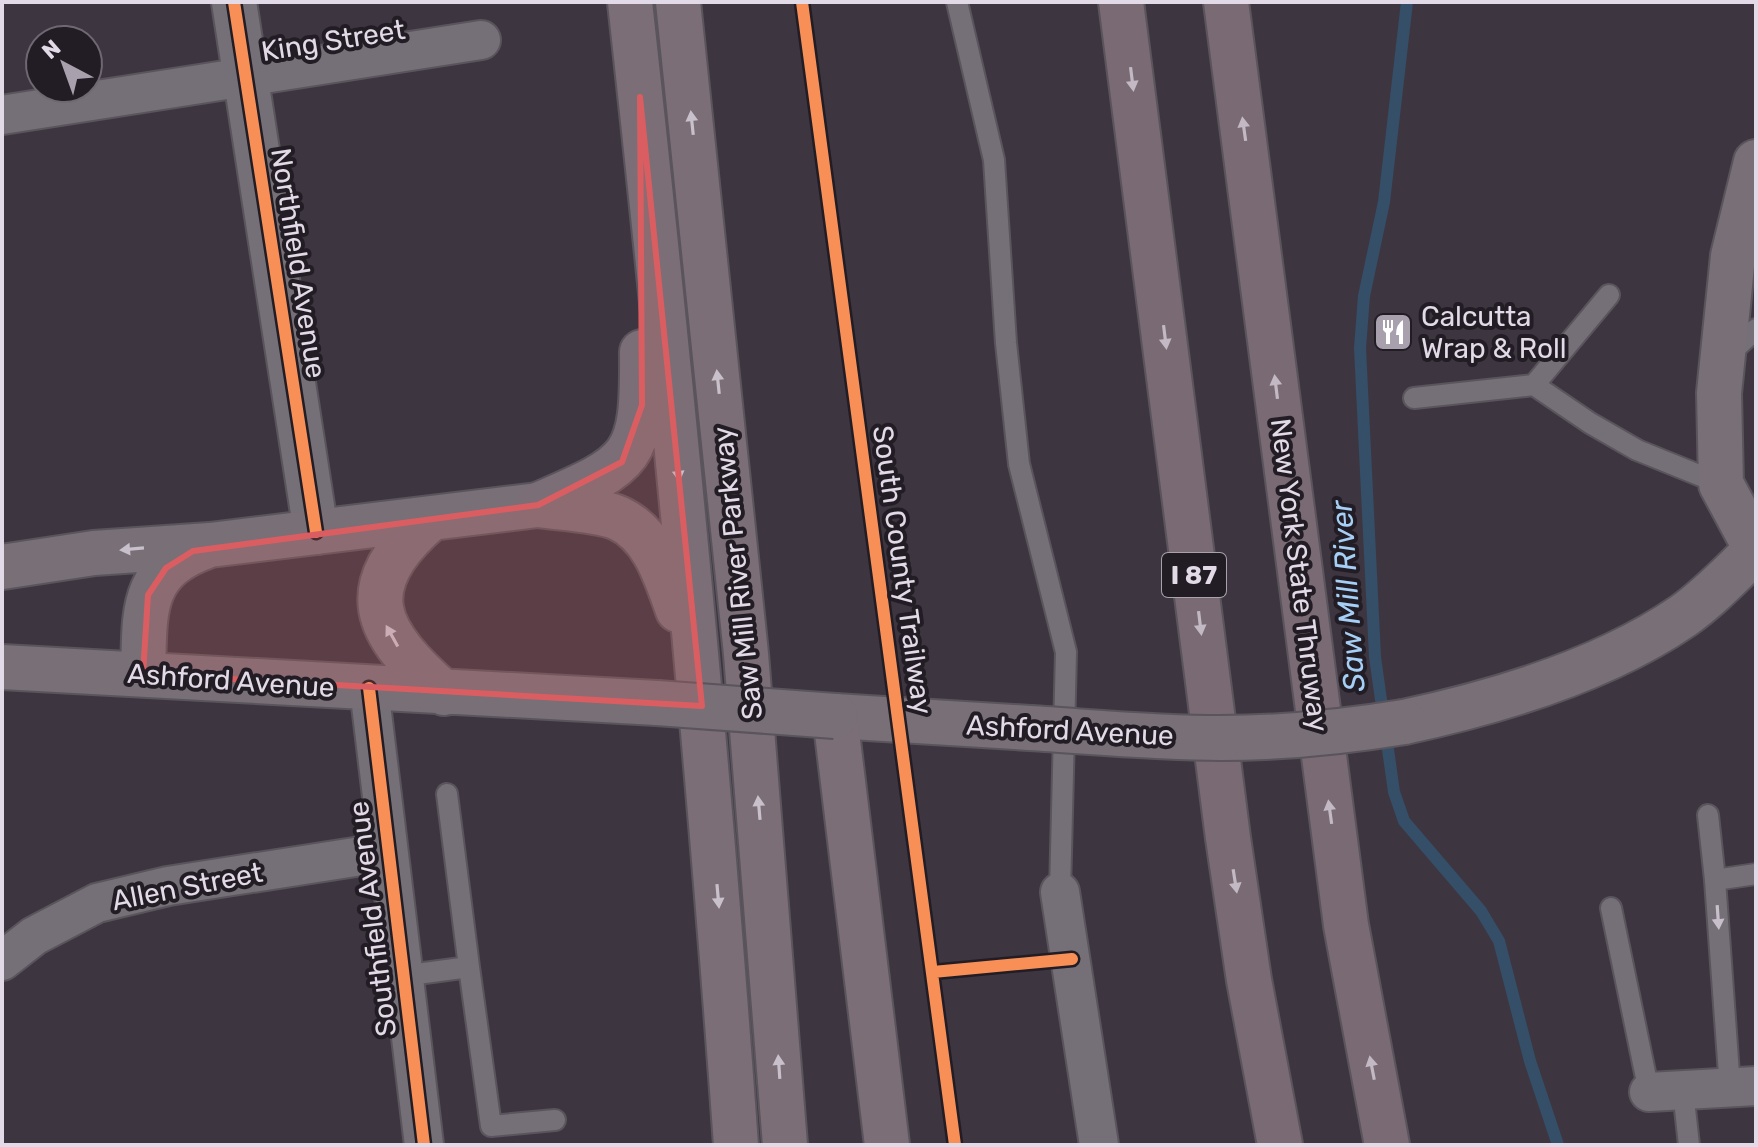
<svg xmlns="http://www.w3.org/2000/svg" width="1758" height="1147" viewBox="0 0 1758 1147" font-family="Rubik,sans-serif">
  <rect width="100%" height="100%" fill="#3d3641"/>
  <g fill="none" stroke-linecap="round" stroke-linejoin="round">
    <path stroke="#354f68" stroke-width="12" d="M1407 2 1384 202 1364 296 1360 348 1375 657 1394 792 1404 821 1481 911 1499 941 1530 1061 1558 1145"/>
    <g stroke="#5a545d" stroke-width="24">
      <path id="service" d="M957 2 994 160 1006 343 1019 464 1066 652 1060 892
        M1727 356 1756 329
        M1534 385 1590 423 1637 450 1721 484
        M1414 398 1534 385 1609 295
        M1708 815 1715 880
        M1611 908 1649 1092
        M469 967 491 1126 555 1120
        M402 976 469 967 447 794
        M1730 1088 1715 880 1756 874
        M1683 1091 1689 1145"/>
    </g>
    <g stroke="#5a545d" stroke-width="42">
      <path id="minor" d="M2 115 481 40
        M369 688 424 1145
        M1060 892 1099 1145
        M2 961 34 936 97 903 168 886 387 852
        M1649 1092 1756 1086"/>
    </g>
    <g stroke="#5a545d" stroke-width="48">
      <path id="tertiary" d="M234 2 316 532"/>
    </g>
    <g stroke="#5a545d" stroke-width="48">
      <path id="secondary" d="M1756 162 1733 256 1719 393 1721 484 1756 549
        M430 519C351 587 374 633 444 693
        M2 567 94 553 210 545 538 505
        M2 667 657 703
        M143 674C145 612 139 570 207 546
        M835 716 1030 728
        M1404 722C1497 702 1603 671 1683 616 1710 597 1732 573 1756 550"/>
    </g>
    <g stroke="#5a545d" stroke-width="48">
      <path id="trunk" d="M630 2C672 382 709 763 736 1145
        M678 2 746 654 785 1145
        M538 505C635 463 643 460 642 352
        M538 505C559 508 600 510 618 518 654 534 666 577 678 610
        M835 716 887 1145"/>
    </g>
    <g stroke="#5a545d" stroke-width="48">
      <path id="motorway" d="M1121 2 1228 838 1249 980 1280 1145
        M1226 2 1346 925 1387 1145"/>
    </g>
    <use href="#service" stroke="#757078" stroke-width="20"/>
    <use href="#minor" stroke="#757078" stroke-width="38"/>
    <use href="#tertiary" stroke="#757078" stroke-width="44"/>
    <use href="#secondary" stroke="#786f77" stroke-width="44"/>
    <use href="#trunk" stroke="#7b6e76" stroke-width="44"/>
    <use href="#motorway" stroke="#796a73" stroke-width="44"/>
    <g stroke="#5a545d" stroke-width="48" stroke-linecap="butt">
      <path id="secondary-bridge" d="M657 703 835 716
        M1030 728C1094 732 1157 738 1220 738 1282 738 1343 732 1404 722"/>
    </g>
    <use href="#secondary-bridge" stroke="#786f77" stroke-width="44"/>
    <g stroke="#221c25" stroke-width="17">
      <path id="cycleway" d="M234 2 316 532
        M802 2 955 1145
        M369 688 424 1145
        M933 972 1072 959"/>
    </g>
    <use href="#cycleway" stroke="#f78f57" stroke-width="12"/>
  </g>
  <defs><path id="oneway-solid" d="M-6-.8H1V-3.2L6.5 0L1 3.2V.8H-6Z" transform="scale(2)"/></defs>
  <g fill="#c2b9c4">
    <use href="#oneway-solid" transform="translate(1132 79) rotate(83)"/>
    <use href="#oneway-solid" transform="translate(1244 129) rotate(-98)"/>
    <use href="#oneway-solid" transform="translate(1165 337) rotate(83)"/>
    <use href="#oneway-solid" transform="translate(1276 387) rotate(-97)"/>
    <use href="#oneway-solid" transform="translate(1200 623) rotate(83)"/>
    <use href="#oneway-solid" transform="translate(1330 812) rotate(-98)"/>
    <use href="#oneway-solid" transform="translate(1235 881) rotate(81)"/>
    <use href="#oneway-solid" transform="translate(1372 1068) rotate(-101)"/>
  </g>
  <g fill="#c8c0cb">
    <use href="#oneway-solid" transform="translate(692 123) rotate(-96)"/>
    <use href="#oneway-solid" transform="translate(718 382) rotate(-96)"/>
    <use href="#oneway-solid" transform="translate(678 469) rotate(84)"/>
    <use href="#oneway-solid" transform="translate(132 549) rotate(175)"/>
    <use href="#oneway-solid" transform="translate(392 636) rotate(-119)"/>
    <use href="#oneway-solid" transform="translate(759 808) rotate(-95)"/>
    <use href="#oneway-solid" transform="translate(718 896) rotate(85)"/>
    <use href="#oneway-solid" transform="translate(779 1067) rotate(-94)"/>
  </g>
  <use fill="#c7c0cb" href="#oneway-solid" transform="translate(1718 917) rotate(86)"/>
  <path fill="#da5e61" fill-opacity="0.2" stroke="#da5e61" stroke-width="6" stroke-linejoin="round" d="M640 97 702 706 143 674 148 595 166 568 193 551 538 505 622 462 642 405Z"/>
  <defs>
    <g id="restaurant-square" transform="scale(2)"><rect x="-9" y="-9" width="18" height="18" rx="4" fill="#a8a1ad" stroke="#221c25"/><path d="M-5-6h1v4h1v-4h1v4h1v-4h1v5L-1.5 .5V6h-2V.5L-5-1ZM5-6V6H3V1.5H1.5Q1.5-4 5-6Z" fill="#fff"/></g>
  </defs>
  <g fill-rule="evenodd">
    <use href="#restaurant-square" x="1393" y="332"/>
  </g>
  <g text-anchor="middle" stroke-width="8" stroke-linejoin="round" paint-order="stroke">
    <rect fill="#221c25" stroke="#a8a2ad" stroke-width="2" x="1162" y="553" width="64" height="44" rx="6"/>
    <g font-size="26" font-weight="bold" fill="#e2dbe7">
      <text x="1194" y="584">I 87</text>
    </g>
    <g font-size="28" fill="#e2dbe7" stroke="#221c25">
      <text transform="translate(333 40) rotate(-9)" y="10">King Street</text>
      <text transform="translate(299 263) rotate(81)" y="10">Northfield Avenue</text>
      <text transform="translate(903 570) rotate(82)" y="10">South County Trailway</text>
      <text transform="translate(737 573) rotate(-96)" y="10">Saw Mill River Parkway</text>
      <text transform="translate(1300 575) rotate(83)" y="10">New York State Thruway</text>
      <text transform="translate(231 680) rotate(4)" y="10">Ashford Avenue</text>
      <text transform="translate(1070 730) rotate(3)" y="10">Ashford Avenue</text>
      <text transform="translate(187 886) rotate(-11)" y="10">Allen Street</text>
      <text transform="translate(372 919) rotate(-97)" y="10">Southfield Avenue</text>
    </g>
    <g font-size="28" fill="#e2dbe7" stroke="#221c25" text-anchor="start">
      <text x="1421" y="326">Calcutta<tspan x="1421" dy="32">Wrap &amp; Roll</tspan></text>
    </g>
    <g font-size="30" font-style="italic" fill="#a6cff6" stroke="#221c25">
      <text transform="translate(1348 596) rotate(-94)" y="10">Saw Mill River</text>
    </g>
  </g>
  <rect width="1758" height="1147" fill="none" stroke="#e2dbe7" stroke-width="8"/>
  <g transform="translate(64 64) rotate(319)"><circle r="38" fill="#221c25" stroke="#6f6873" stroke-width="2"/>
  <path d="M0-6L14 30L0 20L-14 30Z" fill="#a8a1ad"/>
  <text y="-12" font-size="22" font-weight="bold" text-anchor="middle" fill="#e2dbe7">N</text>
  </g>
</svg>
